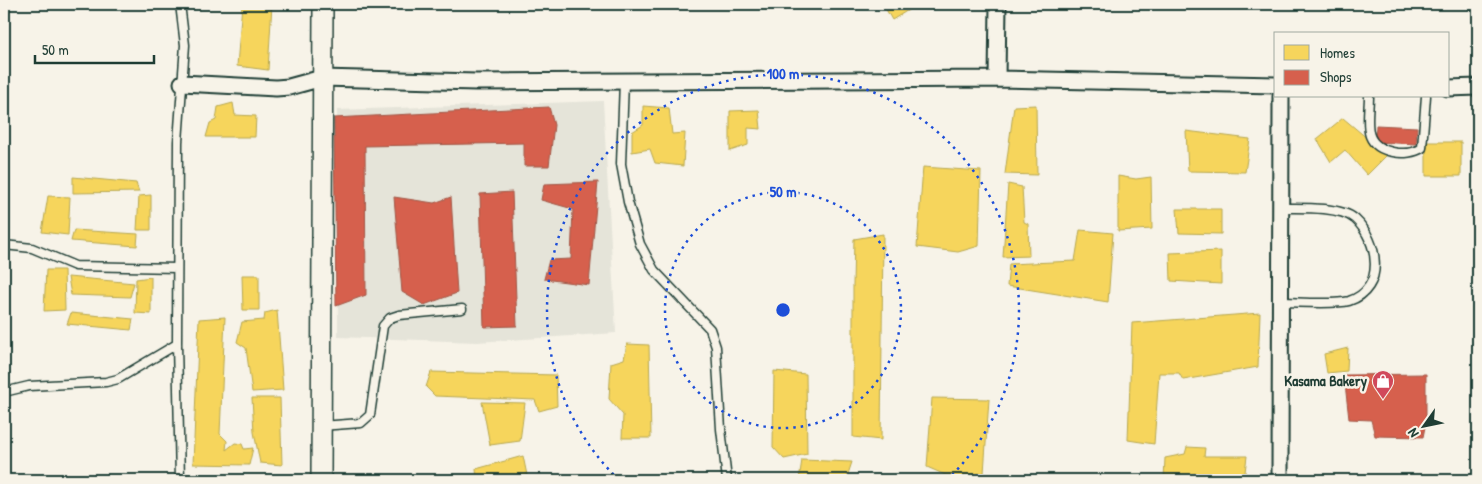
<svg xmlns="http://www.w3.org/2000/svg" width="1482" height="484" viewBox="0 0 1482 484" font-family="'Patrick Hand',sans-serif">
  <rect width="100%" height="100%" fill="#f7f3e8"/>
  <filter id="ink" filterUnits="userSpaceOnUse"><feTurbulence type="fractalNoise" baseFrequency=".02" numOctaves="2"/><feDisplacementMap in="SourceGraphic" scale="10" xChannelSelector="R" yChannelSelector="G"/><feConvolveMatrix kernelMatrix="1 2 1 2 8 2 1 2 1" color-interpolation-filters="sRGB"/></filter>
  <g filter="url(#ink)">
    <path fill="#e5e4d9" d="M603 101 616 333 477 342 338 337 337 110Z"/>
    <path fill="#f6d55c" stroke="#b6a750" d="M242 4H272L268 70 237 66Z
      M883 4H918L892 20Z
      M233 103 235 115 256 116 255 137H206L210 123 216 120 218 107Z
      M1036 105 1037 175 1005 174 1014 106Z
      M643 106 669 108 672 134 685 133 683 166 655 163 650 149 632 152V132L643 125Z
      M759 110 761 129 748 128V145L730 151V111Z
      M1343 118 1387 155 1367 175 1345 150 1331 162 1317 139Z
      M1186 131 1250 139 1245 172 1188 171Z
      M1426 142H1461V176H1426Z
      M923 167 981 171 979 246 958 252 917 247Z
      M1118 176 1136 179 1151 177 1152 229 1118 231Z
      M73 177 136 183 139 192 73 193Z
      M1008 184 1022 187 1024 222 1028 224 1029 256 1003 257Z
      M151 195V230H137L139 196Z
      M48 196 70 197 68 235 42 232Z
      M1177 209H1221V234L1179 233Z
      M74 230 138 234 137 246 71 241Z
      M1080 230 1113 233 1108 302 1007 286 1009 264 1075 261Z
      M883 234 881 440 853 437V285L854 239Z
      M1221 251V284L1171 281 1170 253Z
      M46 270H64L65 310 44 311Z
      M242 275H259V310H243Z
      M68 277 134 283 130 297 71 295Z
      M151 277V314L135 313 136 279Z
      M277 310 283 390 252 392 246 348 237 342 242 322 264 320 265 313Z
      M71 313 133 319 131 330 67 324Z
      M1260 313 1258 367 1183 380 1179 373H1159L1154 444 1128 440 1132 323Z
      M225 317 220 434 227 441 226 450 235 443 242 444 244 449 253 448 249 465 193 464 199 319Z
      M627 344 649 345 651 438H622L623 415 609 399 611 363 624 359Z
      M1348 348 1347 371 1327 373 1324 354Z
      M4 353H7V371H4Z
      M774 371 806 374 807 454 784 459 773 447Z
      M431 372 556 375 557 406 539 411 535 400 435 396 426 387Z
      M252 398H280L282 465 260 463 254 432Z
      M932 398 989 399 984 473 957 480 927 467Z
      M482 402 525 403 520 441 490 445Z
      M1187 447 1205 448 1204 456H1247L1244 480H1164L1165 458 1185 454Z
      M523 456 528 480H477L476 469Z
      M802 460 852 462 846 480H799Z"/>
    <path fill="#d6604d" stroke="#9f5646" d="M549 107 554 125 549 166H524V143L365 146 366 295 336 306 334 118Z
      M1376 125 1417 127 1416 144 1375 142Z
      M598 182 589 285 544 279 549 260 571 259 573 209 541 200 544 184Z
      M512 192 517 326 484 327 480 194Z
      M394 197 434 203 451 197 457 293 424 305 402 292Z
      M1426 374V422L1423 437 1375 436 1371 420 1349 419 1344 375Z"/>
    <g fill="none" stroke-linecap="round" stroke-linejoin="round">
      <g stroke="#1f3d34" stroke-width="11">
        <path id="service" d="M624 81 621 164 628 202 640 244 654 270 710 329 716 347 721 429 727 480
          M1369 96C1369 108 1366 125 1370 136 1377 154 1408 157 1422 148L1426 96
          M4 245 32 248 75 266 177 268
          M1280 302C1297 302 1335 305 1349 301 1386 289 1379 241 1355 219 1340 206 1300 208 1280 208
          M4 392 29 386 106 382 118 379 177 344
          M321 426 361 423 370 415 383 326 390 318 399 315 462 309
          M180 480 177 344 178 142 185 45 180 4"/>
      </g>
      <g stroke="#1f3d34" stroke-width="19">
        <path id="minor" d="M997 79 998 4
          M182 83 276 88 289 87 322 78 476 82 997 79 1276 85
          M1448 88 1478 87
          M1280 480 1281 96"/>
      </g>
      <g stroke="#1f3d34" stroke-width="22">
        <path id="tertiary" d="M321 480 323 4"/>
      </g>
      <use href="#service" stroke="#f7f3e8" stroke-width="8"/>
      <use href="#minor" stroke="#f7f3e8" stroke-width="15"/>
      <use href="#tertiary" stroke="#f7f3e8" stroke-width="19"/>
    </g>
  </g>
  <g fill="none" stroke="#1d4ed8" stroke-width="2.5" stroke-dasharray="2.5 5">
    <circle cx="783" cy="310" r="118"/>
    <path d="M619 480A236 236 0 1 1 947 480"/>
  </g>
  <defs>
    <g id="shop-pin" transform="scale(1.125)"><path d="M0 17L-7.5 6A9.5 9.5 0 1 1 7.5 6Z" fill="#d1495b" stroke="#f7f3e8"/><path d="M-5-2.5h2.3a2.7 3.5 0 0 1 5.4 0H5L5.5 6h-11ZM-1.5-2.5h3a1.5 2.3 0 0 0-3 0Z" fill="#fff"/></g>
  </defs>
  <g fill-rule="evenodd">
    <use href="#shop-pin" x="1383" y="381"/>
  </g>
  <g text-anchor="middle" stroke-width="5" stroke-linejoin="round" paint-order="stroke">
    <g font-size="15" font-weight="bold" fill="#1f3d34" stroke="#f7f3e8" text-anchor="end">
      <text x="1367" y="386">Kasama Bakery</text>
    </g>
  </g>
  <circle cx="783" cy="310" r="8" fill="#1d4ed8" stroke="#f7f3e8" stroke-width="2.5"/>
  <g font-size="15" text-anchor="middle" font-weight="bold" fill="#1d4ed8" stroke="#f7f3e8" stroke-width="5" stroke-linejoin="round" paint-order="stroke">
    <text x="783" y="79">100 m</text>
    <text x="783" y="197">50 m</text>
  </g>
  <rect width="1482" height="484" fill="none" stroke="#f7f3e8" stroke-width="20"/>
  <rect x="10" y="10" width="1462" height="464" fill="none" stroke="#1f3d34" stroke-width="2" filter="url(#ink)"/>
  <rect x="1274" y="32" width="175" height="65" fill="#f7f3e8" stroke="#a1aaa0"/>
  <rect x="1284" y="45" width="25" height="15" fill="#f6d55c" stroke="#a1aaa0"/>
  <text x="1320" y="58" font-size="15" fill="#1f3d34">Homes</text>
  <rect x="1284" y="70" width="25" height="15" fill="#d6604d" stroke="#a1aaa0"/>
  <text x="1320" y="82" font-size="15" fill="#1f3d34">Shops</text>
  <g transform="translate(1424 426) rotate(237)" stroke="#f7f3e8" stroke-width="4" paint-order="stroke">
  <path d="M0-4L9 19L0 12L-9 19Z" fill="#1f3d34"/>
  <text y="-8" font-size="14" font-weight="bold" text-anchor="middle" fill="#1f3d34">N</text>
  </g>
  <path d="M35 55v8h119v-8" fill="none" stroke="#1f3d34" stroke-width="2.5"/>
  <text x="42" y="55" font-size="15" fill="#1f3d34" stroke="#f7f3e8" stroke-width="4" paint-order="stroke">50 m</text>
</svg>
